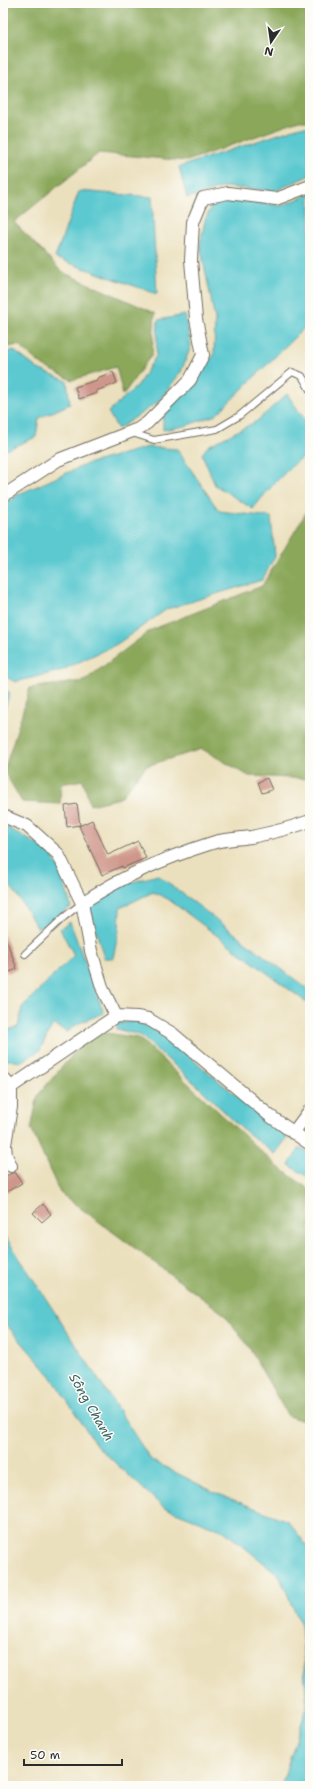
<svg xmlns="http://www.w3.org/2000/svg" width="313" height="1789" viewBox="0 0 313 1789" font-family="'Shantell Sans',sans-serif">
  <rect width="100%" height="100%" fill="#fdfcf7"/>
  <filter id="ink" filterUnits="userSpaceOnUse"><feTurbulence type="fractalNoise" baseFrequency=".025" numOctaves="2"/><feDisplacementMap in="SourceGraphic" scale="8" xChannelSelector="R" yChannelSelector="G"/><feConvolveMatrix kernelMatrix="1 2 1 2 8 2 1 2 1" color-interpolation-filters="sRGB"/></filter>
  <filter id="wash" filterUnits="userSpaceOnUse"><feTurbulence type="fractalNoise" baseFrequency=".012" numOctaves="4" result="noise"/><feDisplacementMap in="SourceGraphic" scale="16" xChannelSelector="R" yChannelSelector="G"/><feGaussianBlur stdDeviation="0.9" result="paint"/><feColorMatrix in="noise" values="0 0 0 0 0 0 0 0 0 0 0 0 0 0 0 0 0 1.4 0 .05"/><feComposite in="paint" operator="in"/></filter>
  <g filter="url(#wash)">
    <rect width="100%" height="100%" fill="#ebe0bd"/>
    <path fill="#8aa75a" stroke="#5a6942" d="M3 3H310V121H299L187 161 99 153 14 222 62 272 155 313 152 354 123 395 116 367 72 380 43 366 18 345 3 348Z
      M310 506V779L249 776 202 749 146 766 120 798 90 805 83 780 61 784 60 804 22 802 4 771 30 688 84 681 151 630 262 586Z
      M93 1031 139 1038 277 1166 310 1190V1423L288 1416 247 1344 224 1314 60 1193 31 1129 38 1095Z"/>
    <path fill="#5cc9d0" stroke="#447a7e" d="M300 127H310V175L275 191 225 187 187 198 179 167Z
      M79 191 152 197 157 294 55 258Z
      M310 194V322L216 415 185 426 163 430V416L214 355 215 319 200 245 205 220 211 207 223 200 257 202 281 206Z
      M185 315 191 346 181 372 158 402 118 429 108 412 138 385 156 356 158 320Z
      M13 350 38 369 67 381 70 404 39 418 36 437 4 451 5 380H3V354Z
      M287 394 310 427V452C287 468 270 487 253 509L215 485 202 454 208 446 257 421Z
      M148 447 177 449 219 511 271 517 275 556 262 580 167 609 117 644 60 671 15 682 3 675V505L19 494 87 464Z
      M3 687 10 693 3 714Z
      M3 825 47 850 60 869 71 907 38 929 17 895 3 877Z
      M158 875 310 991V1005L168 899 153 892 120 908 119 930 113 958H104L89 907 114 887Z
      M70 922 104 1013 79 1023 67 1032 53 1024 40 1050 20 1062 3 1059V1031L18 1027 22 1007 74 955 60 929Z
      M137 1021 160 1032 287 1138 275 1154 240 1127 200 1088 140 1035 116 1029 118 1023Z
      M300 1148 310 1153V1178L289 1165Z
      M3 1233 151 1460 216 1493 288 1521 310 1550V1786H281L307 1707 301 1625 279 1575 224 1531 163 1507 97 1446 51 1376 3 1321Z"/>
    <g id="blocks">
      <path fill="#cf968b" d="M113 372 117 383 96 391 97 393 79 399 75 387 97 380V378Z
        M267 778 272 790 262 793 258 782Z
        M77 804 80 825 67 827 65 806Z
        M92 820 108 855 138 841 146 858 123 868 122 866 102 875 79 826Z
        M4 934 17 969 7 973 3 963Z
        M15 1172 22 1183 3 1194V1177Z
        M43 1204 51 1214 42 1222 33 1213Z"/>
    </g>
  </g>
  <g filter="url(#ink)">
    <use href="#blocks" fill-opacity="0" stroke="#6e6a5e" stroke-width="1"/>
    <g fill="none" stroke-linecap="round" stroke-linejoin="round">
      <g stroke="#6e6a5e" stroke-width="8">
        <path id="lane" d="M132 433 154 440 217 429 239 416 292 372 302 376 310 390
          M25 954 64 917 82 903"/>
      </g>
      <g stroke="#6e6a5e" stroke-width="14">
        <path id="street" d="M3 496 58 460 138 429 147 423 190 380 203 355 196 319 191 260 193 222 203 198 228 193 276 199 310 186
          M3 816 27 826 58 854 82 903 91 951 103 990 116 1016
          M82 903C121 877 167 857 212 843 224 839 238 839 251 837 271 833 291 828 310 821
          M3 1078 11 1087V1107L5 1145 6 1155 11 1166
          M11 1087 116 1016 137 1017 148 1019 173 1034 270 1116 310 1144
          M293 1133 310 1110"/>
      </g>
      <use href="#lane" stroke="#fff" stroke-width="6"/>
      <use href="#street" stroke="#fff" stroke-width="12"/>
    </g>
  </g>
  <g text-anchor="middle" stroke-width="3" stroke-linejoin="round" paint-order="stroke">
    <g font-size="13" font-style="italic" fill="#3c6265" stroke="#fdfcf7">
      <text transform="translate(92 1407) rotate(60)" y="5">Sông Chanh</text>
    </g>
  </g>
  <rect width="313" height="1789" fill="none" stroke="#fdfcf7" stroke-width="16"/>
  <g transform="translate(271 42) rotate(193)" stroke="#fdfcf7" stroke-width="3" paint-order="stroke">
  <path d="M0-3L7 15L0 10L-7 15Z" fill="#2b2b2b"/>
  <text y="-6" font-size="11" font-weight="bold" text-anchor="middle" fill="#2b2b2b">N</text>
  </g>
  <path d="M24 1759v6h98v-6" fill="none" stroke="#2b2b2b" stroke-width="2"/>
  <text x="30" y="1759" font-size="12" fill="#2b2b2b" stroke="#fdfcf7" stroke-width="3" paint-order="stroke">50 m</text>
</svg>
